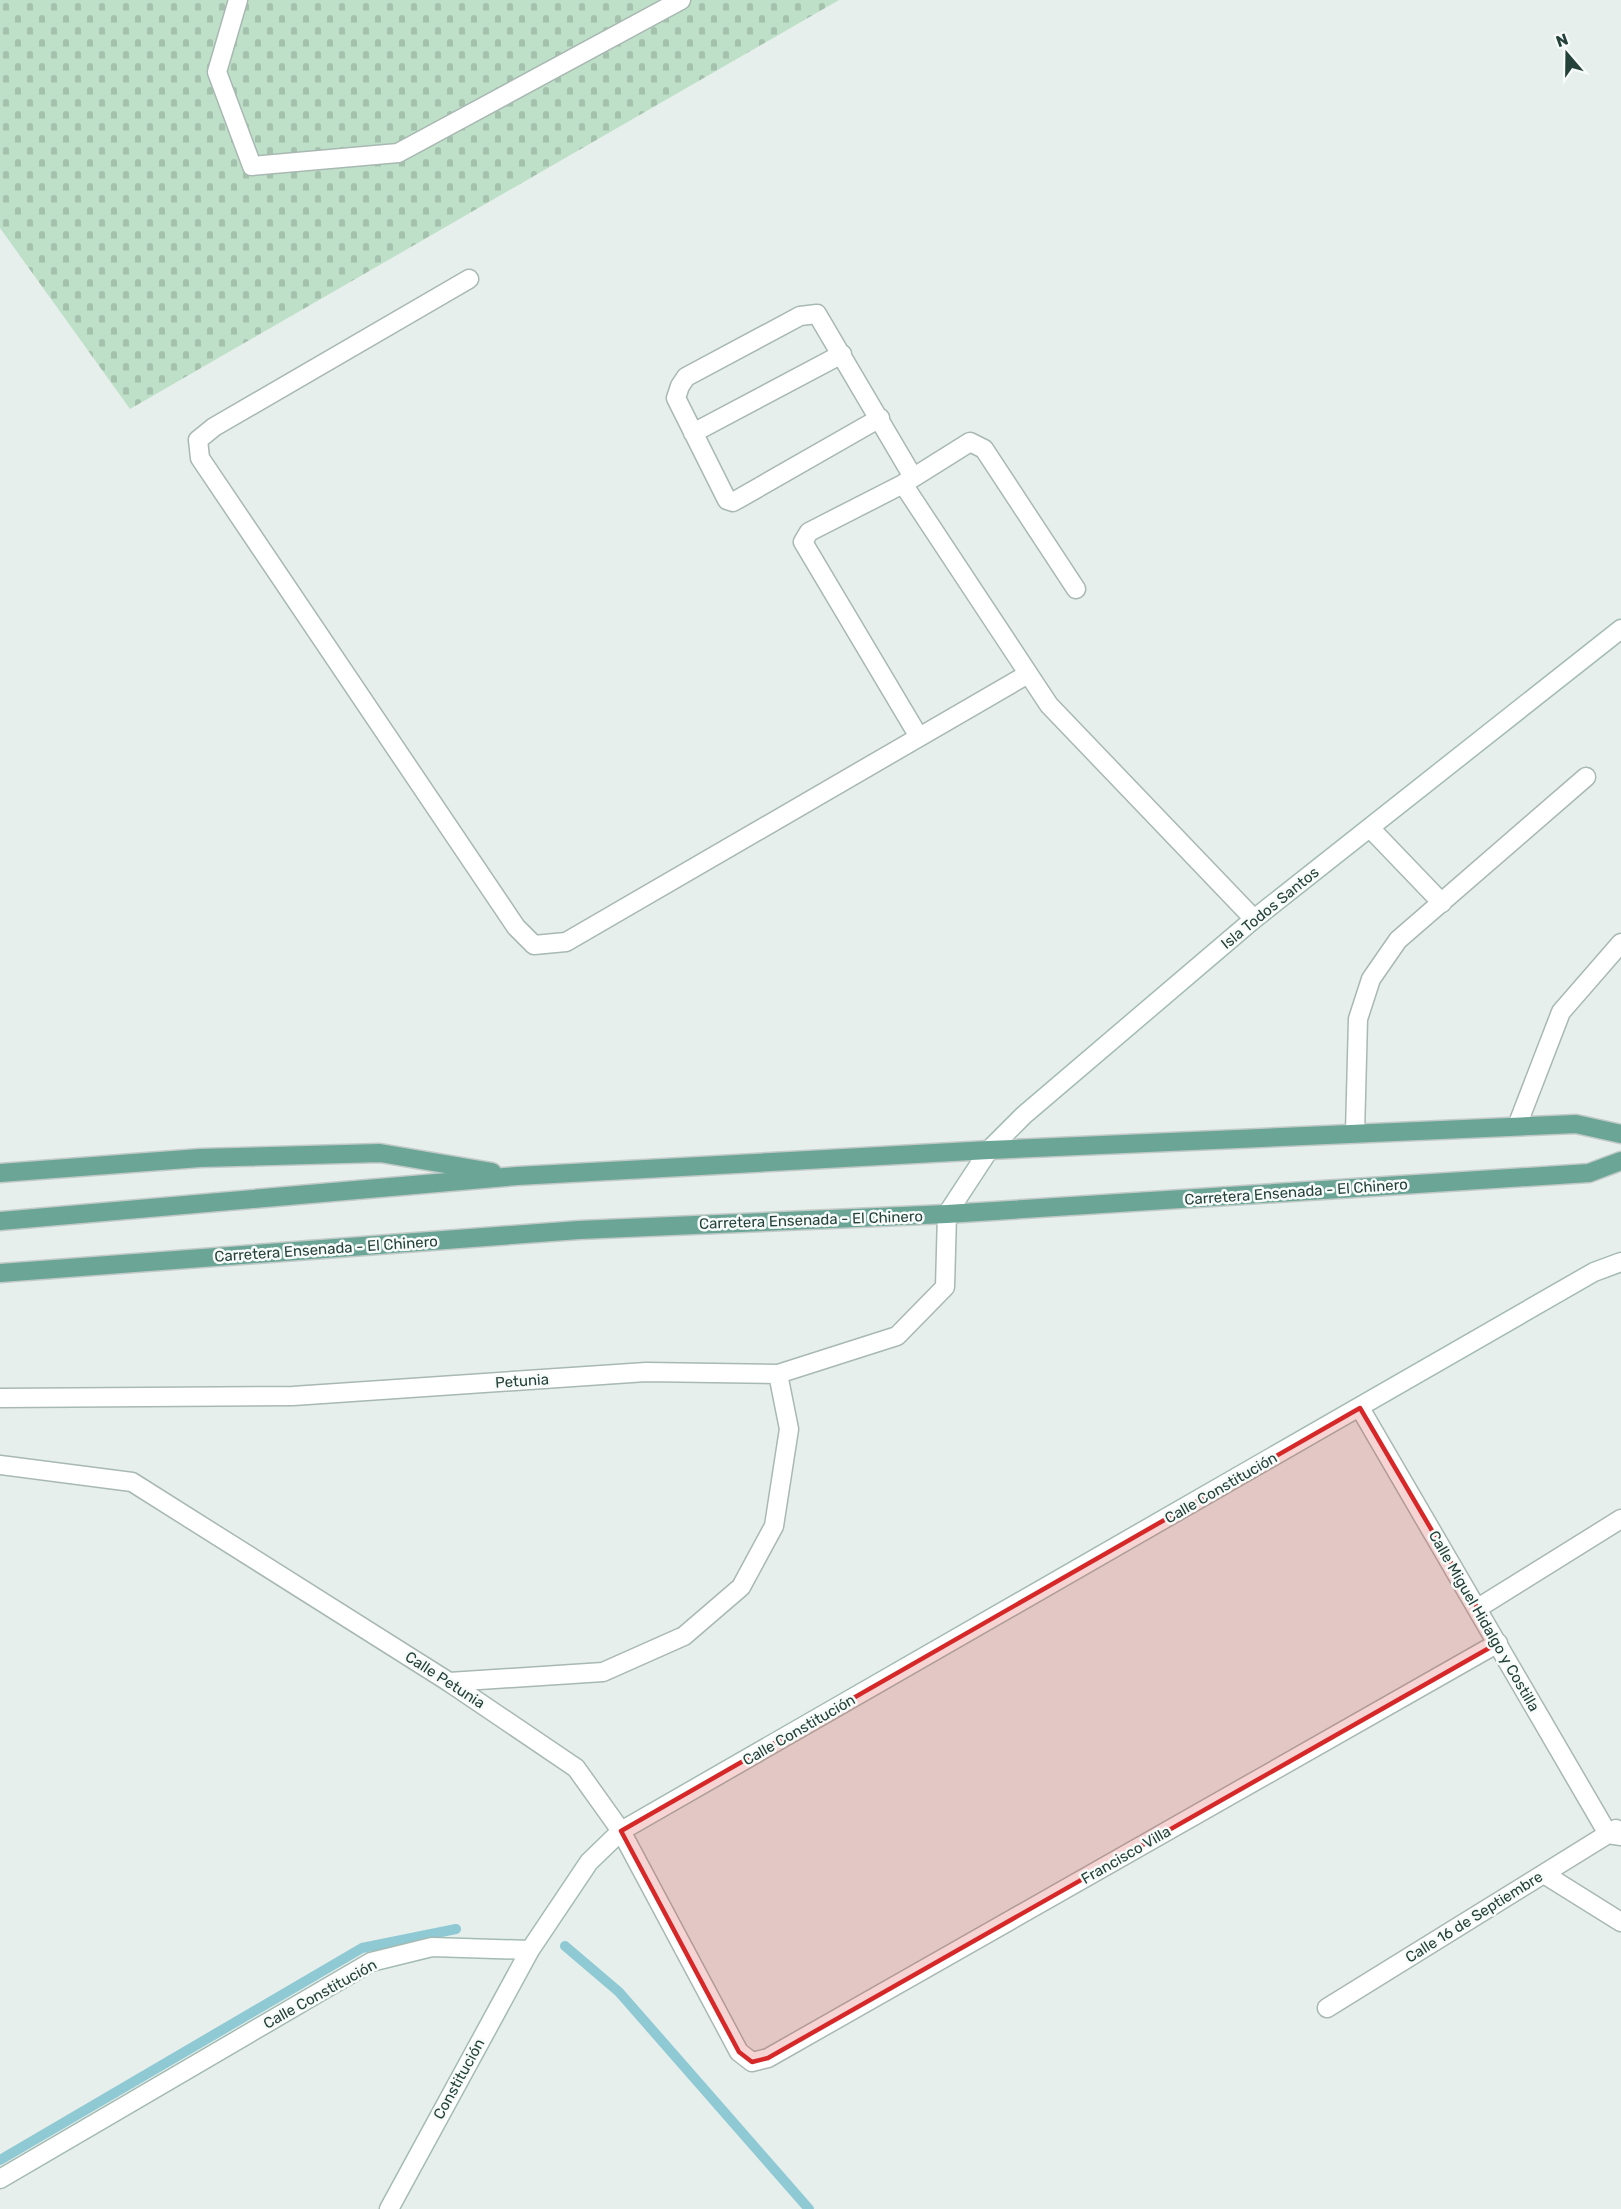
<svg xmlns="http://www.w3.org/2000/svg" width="1621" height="2209" viewBox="0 0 1621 2209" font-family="Rubik,sans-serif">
  <defs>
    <pattern id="cemetery-stones" width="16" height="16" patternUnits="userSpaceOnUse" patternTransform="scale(1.5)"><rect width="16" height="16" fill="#bfe0c8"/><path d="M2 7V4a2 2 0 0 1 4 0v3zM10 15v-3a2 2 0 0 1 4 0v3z" fill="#a4c1ad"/></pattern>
  </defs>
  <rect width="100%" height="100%" fill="#e6efeb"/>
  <path fill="url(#cemetery-stones)" d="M0 0H839L130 409 0 228Z"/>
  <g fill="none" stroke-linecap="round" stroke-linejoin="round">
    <path stroke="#8ec9d4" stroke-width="10" d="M565 1946 619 1992 809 2209
      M0 2160 362 1948 456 1929"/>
    <g stroke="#a8b8b2" stroke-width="21">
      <path id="lane" d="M238 0 217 72 252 166 398 153 681 0
        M469 279 214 427 198 440 200 458 516 927 534 945 566 942 1028 674
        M880 418 733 502 727 500 676 398 680 386 686 377 800 316 817 314 913 477
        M693 433 842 354
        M903 484 1049 705 1254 919
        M919 737 803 542 809 532 903 484 970 442 984 449 1076 589
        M1370 828 1442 903
        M1517 1126 1561 1012 1621 943
        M1355 1133 1358 1019 1371 979 1398 940 1586 777
        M0 1398 293 1396 646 1372 778 1374 897 1336 945 1287 947 1214
        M449 1682 603 1672 684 1636 741 1587 774 1526 789 1429 778 1374"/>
    </g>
    <g stroke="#a8b8b2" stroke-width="21">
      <path id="street" d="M1360 1408 1608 1834 1621 1836
        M0 1465 132 1482 449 1682 576 1768 621 1831 739 2052 752 2062 768 2058 1498 1643
        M1478 1608 1621 1519
        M1544 1874 1621 1922
        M1327 2008 1616 1829"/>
    </g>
    <g stroke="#a4bbb3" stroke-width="21">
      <path id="secondary" d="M947 1214 989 1150 1024 1115 1254 919 1621 629
        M0 2179 371 1962 432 1947 530 1950
        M389 2209 530 1950 589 1862 621 1831 1594 1272 1621 1262"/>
    </g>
    <g stroke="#c2cac8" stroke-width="21">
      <path id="primary" d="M0 1173 200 1158 380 1153 492 1172
        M0 1221 517 1176 989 1150 1576 1124 1621 1134
        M0 1273 579 1230 947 1214 1589 1173 1621 1161"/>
    </g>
    <use href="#lane" stroke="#fff" stroke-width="18"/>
    <use href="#street" stroke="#fff" stroke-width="18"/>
    <use href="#secondary" stroke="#fff" stroke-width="18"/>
    <use href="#primary" stroke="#6aa596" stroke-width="18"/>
  </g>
  <path fill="#d62828" fill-opacity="0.2" stroke="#d62828" stroke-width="4.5" stroke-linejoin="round" d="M1360 1408 1498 1643 768 2058 752 2062 739 2052 621 1831Z"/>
  <g text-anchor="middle" stroke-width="5" stroke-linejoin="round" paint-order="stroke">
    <g font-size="15" fill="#24423a" stroke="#f7fbf9">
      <text transform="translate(1270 908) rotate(-39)" y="5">Isla Todos Santos</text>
      <text transform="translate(1296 1192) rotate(-4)" y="5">Carretera Ensenada - El Chinero</text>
      <text transform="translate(811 1220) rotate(-2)" y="5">Carretera Ensenada - El Chinero</text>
      <text transform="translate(326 1249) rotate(-4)" y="5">Carretera Ensenada - El Chinero</text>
      <text transform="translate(522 1381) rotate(-4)" y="5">Petunia</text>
      <text transform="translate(1221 1488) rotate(-30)" y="5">Calle Constitución</text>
      <text transform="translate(1484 1621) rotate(60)" y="5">Calle Miguel Hidalgo y Costilla</text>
      <text transform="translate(445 1680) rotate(33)" y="5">Calle Petunia</text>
      <text transform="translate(799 1730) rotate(-30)" y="5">Calle Constitución</text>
      <text transform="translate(1126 1855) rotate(-30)" y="5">Francisco Villa</text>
      <text transform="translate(1474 1917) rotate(-32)" y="5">Calle 16 de Septiembre</text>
      <text transform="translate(320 1994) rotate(-29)" y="5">Calle Constitución</text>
      <text transform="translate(459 2079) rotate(-61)" y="5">Constitución</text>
    </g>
  </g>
  <g transform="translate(1567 54) rotate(340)" stroke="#f7fbf9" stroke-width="4.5" paint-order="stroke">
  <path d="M0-4.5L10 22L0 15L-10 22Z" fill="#24423a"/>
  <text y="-9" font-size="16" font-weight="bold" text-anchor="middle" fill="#24423a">N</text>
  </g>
</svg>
